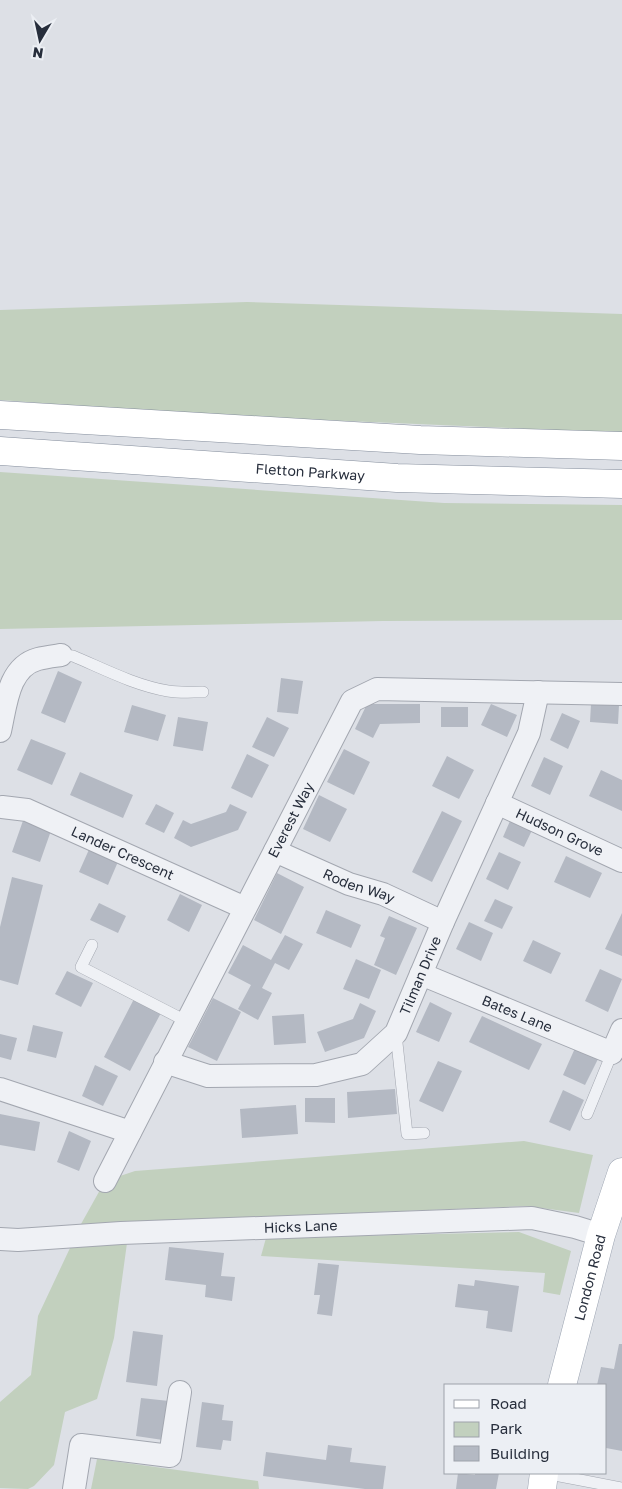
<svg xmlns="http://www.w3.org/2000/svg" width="622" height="1489" viewBox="0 0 622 1489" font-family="'Golos Text',sans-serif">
  <rect width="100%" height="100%" fill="#dde0e6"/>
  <path fill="#c2d0be" d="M247 302 622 314V433L188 414 0 400V310Z
    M0 472 444 503 622 505V620L383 621 0 629Z
    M524 1141 593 1155 579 1213 526 1206 81 1224 105 1181 135 1171Z
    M519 1232 571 1251 560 1295 543 1292 545 1273 261 1256 266 1238Z
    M127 1243 114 1338 97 1399 65 1412 54 1465 34 1486 28 1489 0 1488V1402L31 1375 38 1316 70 1248Z
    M97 1459 258 1481 259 1489H91Z"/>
  <path fill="#b4b9c3" d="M58 671 82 682 65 723 41 713Z
    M281 678 303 681 298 714 277 712Z
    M367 704H420V723L380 724 373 738 355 729Z
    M491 704 517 715 507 737 481 725Z
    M591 704 619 705 618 724 590 722Z
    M132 705 166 715 158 741 124 732Z
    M441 707H468V727H441Z
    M562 713 580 721 568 749 550 740Z
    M178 717 208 722 203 751 173 746Z
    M267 717 289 728 274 757 252 747Z
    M31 739 66 753 52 785 17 770Z
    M344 749 370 762 354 795 327 782Z
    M247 754 269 765 252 798 231 788Z
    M447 756 474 770 459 799 432 786Z
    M544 757 563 766 550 795 531 786Z
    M601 770 622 780V811L589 796Z
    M80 772 133 795 123 818 70 795Z
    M319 795 347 809 330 842 303 829Z
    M156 804 174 813 164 833 145 824Z
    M230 804 247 812 238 830 191 847 174 838 183 820 191 824 226 812Z
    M442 811 462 821 432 882 412 872Z
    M513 814 535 824 524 847 503 837Z
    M25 815 53 825 40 862 12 852Z
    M91 845 120 857 108 885 79 872Z
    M499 852 521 862 508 890 486 879Z
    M566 856 602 873 590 898 554 882Z
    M277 873 304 887 281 934 254 920Z
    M12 877 43 885 18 985 0 980V927Z
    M180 894 202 905 189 932 167 920Z
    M495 899 513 907 502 929 484 921Z
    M99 903 126 916 118 933 90 920Z
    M326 910 361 925 351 948 316 933Z
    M622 913V956L605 949Z
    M389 916 417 928 396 975 374 965 385 938 380 936Z
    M469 922 493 933 481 961 456 949Z
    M285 935 303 944 289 970 275 963 262 988 272 993 258 1020 238 1009 251 985 228 973 243 945 271 960Z
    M533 940 561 953 551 974 523 961Z
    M356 959 381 970 369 999 343 989Z
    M600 969 622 979 608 1012 585 1001Z
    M67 971 93 983 81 1007 55 994Z
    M135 997 162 1011 130 1071 104 1057Z
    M213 998 241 1012 217 1061 188 1047Z
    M430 1002 452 1013 439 1042 416 1032Z
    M360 1003 376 1011 364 1038 325 1052 317 1032 353 1019Z
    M304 1014 306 1043 274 1045 272 1016Z
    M482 1016 542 1044 529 1070 469 1042Z
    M33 1025 63 1032 56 1058 27 1051Z
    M0 1034 17 1038 11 1060 0 1057Z
    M576 1046 599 1057 585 1085 563 1075Z
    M438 1061 462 1071 443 1112 419 1101Z
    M95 1065 118 1076 103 1106 82 1096Z
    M395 1089 397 1114 348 1118 347 1092Z
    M563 1090 584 1100 570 1131 549 1122Z
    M305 1098H335V1123L305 1122Z
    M296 1105 298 1134 242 1138 240 1109Z
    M0 1114 40 1122 35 1151 0 1145Z
    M69 1131 91 1141 79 1171 57 1162Z
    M169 1247 224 1253 221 1276 235 1277 232 1301 205 1297 206 1285 165 1280Z
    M318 1263 339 1265 332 1316 317 1314 320 1295H314Z
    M475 1280 519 1286 512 1332 486 1328 488 1311 455 1307 458 1284 474 1286Z
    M133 1331 163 1335 157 1386 126 1382Z
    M619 1344H622V1451L606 1448V1385H597L601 1367 614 1369Z
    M141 1398 169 1401 163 1440 136 1436Z
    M202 1402 224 1405 222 1420 233 1421 231 1441 223 1440 221 1450 196 1447Z
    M328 1445 352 1448 350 1462 386 1466 383 1489H365L263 1476 266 1452 326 1460Z
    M458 1473 475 1475V1473H499L496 1489H456Z"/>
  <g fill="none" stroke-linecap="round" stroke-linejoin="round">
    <g stroke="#a3a7b0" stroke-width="12">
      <path id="lane" d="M61 655 73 656C104 669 134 685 168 691 179 693 191 692 203 692
        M92 945 81 967 186 1021
        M396 1034 407 1134 424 1133
        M587 1114 612 1053
        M544 1473 622 1488"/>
    </g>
    <g stroke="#a3a7b0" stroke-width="24">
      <g id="street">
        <path d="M0 731C6 705 8 667 38 659 45 657 54 656 61 655"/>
        <path id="s1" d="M497 803 622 861"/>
        <path id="s2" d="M2 807 27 810 245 908"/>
        <path id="s3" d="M275 851 349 884 383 894 443 922"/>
        <path id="s4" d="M421 974 612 1053 622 1030"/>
        <path id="s5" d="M165 1062 208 1076 316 1075 362 1064 396 1033 443 922 529 733 538 692"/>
        <path d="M0 1089 130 1132"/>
        <path id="s6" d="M105 1181 352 701 377 689 622 694"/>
        <path id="s7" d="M0 1239 18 1240 121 1233 532 1218 575 1227 601 1235"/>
        <path d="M74 1489 81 1445 170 1456 180 1392"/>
      </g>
    </g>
    <g stroke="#9ca4b2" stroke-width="29">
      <g id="primary">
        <path id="s8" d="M562 1385 601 1235 622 1172"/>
        <path d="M542 1489 544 1473"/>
      </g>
    </g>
    <g stroke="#848d9c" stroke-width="29">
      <g id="highway">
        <path d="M0 415 420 440 622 446"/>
        <path id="s9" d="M0 451 397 478 622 484"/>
      </g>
    </g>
    <use href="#lane" stroke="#eff1f5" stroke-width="11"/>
    <use href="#street" stroke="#eff1f5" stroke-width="22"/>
    <use href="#primary" stroke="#fff" stroke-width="28"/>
    <use href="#highway" stroke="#fff" stroke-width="28"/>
  </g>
  <g text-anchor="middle" stroke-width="5" stroke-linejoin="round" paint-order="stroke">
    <g font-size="14" fill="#272e3c" stroke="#eceff4">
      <text dy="5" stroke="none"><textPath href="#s9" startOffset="311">Fletton Parkway</textPath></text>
      <text dy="5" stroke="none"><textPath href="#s6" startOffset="406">Everest Way</textPath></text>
      <text dy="5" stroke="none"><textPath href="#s1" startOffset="69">Hudson Grove</textPath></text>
      <text dy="5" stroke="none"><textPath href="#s2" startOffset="130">Lander Crescent</textPath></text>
      <text dy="5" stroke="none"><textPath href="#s3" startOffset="91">Roden Way</textPath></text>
      <text dy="5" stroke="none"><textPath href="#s5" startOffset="309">Tilman Drive</textPath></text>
      <text dy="5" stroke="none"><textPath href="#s4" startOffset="104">Bates Lane</textPath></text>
      <text dy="5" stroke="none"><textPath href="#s7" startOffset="301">Hicks Lane</textPath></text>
      <text dy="5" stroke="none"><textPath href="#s8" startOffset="111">London Road</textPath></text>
    </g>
  </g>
  <rect x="444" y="1384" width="162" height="90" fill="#eceff4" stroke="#9da2aa"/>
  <rect x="454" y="1400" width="25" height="8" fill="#ffffff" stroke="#9da2aa"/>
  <text x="490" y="1409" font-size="15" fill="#272e3c">Road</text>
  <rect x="454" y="1422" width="25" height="15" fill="#c2d0be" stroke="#9da2aa"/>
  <text x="490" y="1434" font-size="15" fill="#272e3c">Park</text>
  <rect x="454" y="1446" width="25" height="15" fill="#b4b9c3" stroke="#9da2aa"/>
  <text x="490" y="1459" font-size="15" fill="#272e3c">Building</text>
  <g transform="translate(40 40) rotate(189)" stroke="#eceff4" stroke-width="4" paint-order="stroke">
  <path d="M0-4L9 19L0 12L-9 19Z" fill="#272e3c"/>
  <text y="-8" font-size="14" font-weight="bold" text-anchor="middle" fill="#272e3c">N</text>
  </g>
</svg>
